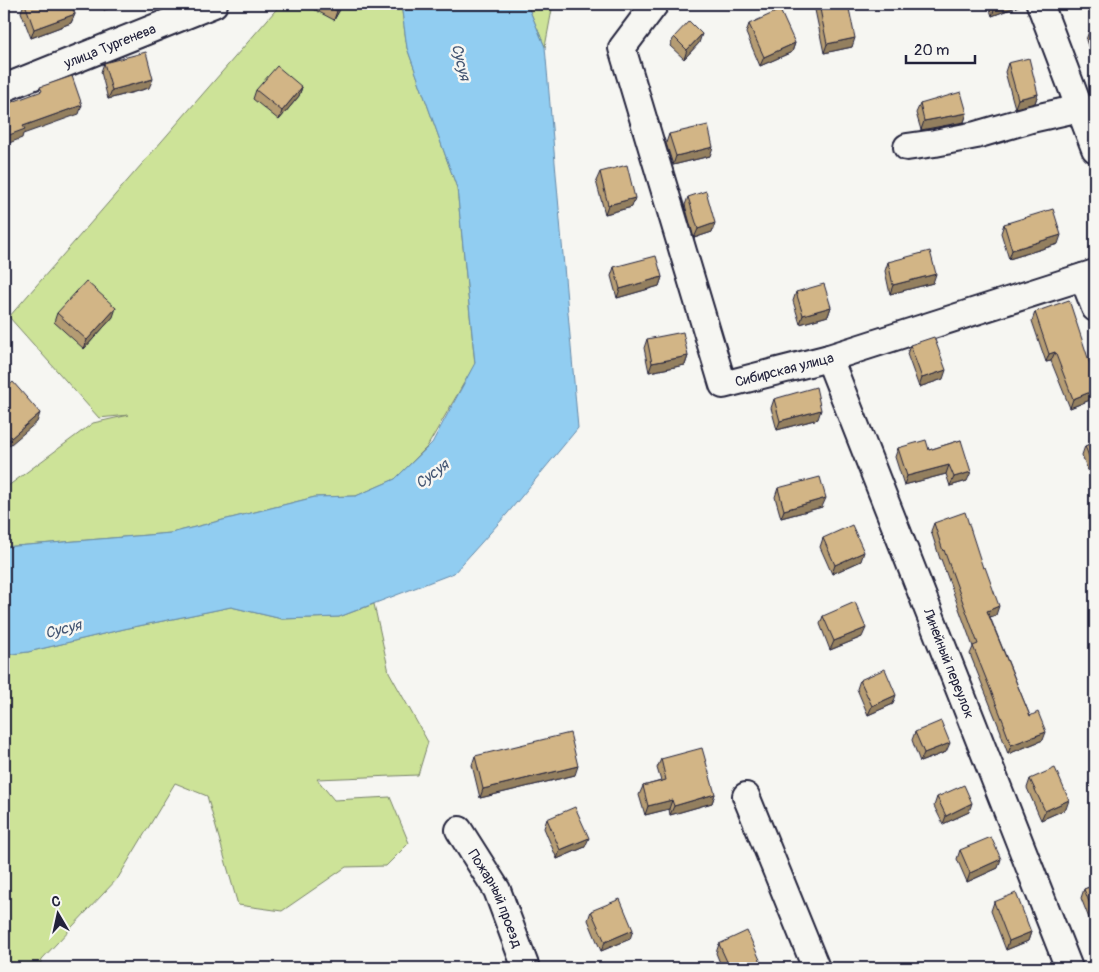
<svg xmlns="http://www.w3.org/2000/svg" width="1099" height="972" viewBox="0 0 1099 972" font-family="Pangolin,sans-serif">
  <rect width="100%" height="100%" fill="#f6f6f2"/>
  <filter id="ink" filterUnits="userSpaceOnUse"><feTurbulence type="fractalNoise" baseFrequency=".02" numOctaves="2"/><feDisplacementMap in="SourceGraphic" scale="10" xChannelSelector="R" yChannelSelector="G"/><feConvolveMatrix kernelMatrix="1 2 1 2 8 2 1 2 1" color-interpolation-filters="sRGB"/></filter>
  <g filter="url(#ink)">
    <path fill="#cde398" stroke="#78826a" d="M281 4H401L407 48 457 188 475 364 427 447 395 479 356 496 315 497 171 533 4 547V489L93 423 129 415 99 418 9 317Z
      M527 4H553L545 47Z
      M374 604 389 672 428 742 418 775 317 779 334 800 390 797 409 843 386 866 346 867 282 911 238 905 207 796 175 783 118 878 42 959 39 968H4V655L28 652 124 629 231 607 282 619 339 617Z"/>
    <path fill="#91cdf1" stroke="#6589a8" d="M401 4H527L545 47 578 428 507 514 454 573 339 617 282 619 231 607 124 629 28 652 4 655V547L171 533 315 497 356 496 395 479 432 443 475 363 457 188 407 48Z"/>
    <g fill="none" stroke-linecap="round" stroke-linejoin="round">
      <g stroke="#22223b" stroke-width="30">
        <g id="minor">
          <path id="s1" d="M655 4 622 48 723 385 829 358 1095 273"/>
          <path d="M1040 4 1095 149"/>
          <path id="s2" d="M4 88 214 4"/>
          <path d="M907 147 935 143 976 135 1031 119 1080 108"/>
          <path d="M1083 277 1095 308"/>
          <path id="s3" d="M829 358 1069 968"/>
          <path d="M746 796 816 968"/>
          <path id="s4" d="M459 830 497 890 526 968"/>
        </g>
      </g>
      <use href="#minor" stroke="#f6f6f2" stroke-width="26"/>
    </g>
    <path fill="#b59c73" stroke="#22223b" d="M24 4H71L75 14 71 23 31 38 21 12Z
      M101 4H122L104 10Z
      M307 4H343L334 20 306 5Z
      M817 4H848L852 47 824 53 815 10Z
      M988 4H1021V5L992 16Z
      M749 24 795 43 792 52 760 66 746 33Z
      M1095 29V67L1086 40 1089 31Z
      M674 37 699 43 684 59 670 46Z
      M104 63 149 88 108 99 101 72Z
      M1008 63 1038 94 1035 103 1015 108 1005 72Z
      M302 87 299 96 279 120 253 99 256 90Z
      M920 104 967 113 964 122 921 130 916 113Z
      M669 134 710 156 673 165 666 143Z
      M600 172 632 207 605 214 596 181Z
      M688 197 712 232 694 238 685 205Z
      M1004 224 1058 244 1009 259 1001 233Z
      M888 262 933 283 890 294 885 271Z
      M614 267 662 277 659 286 617 298 611 276Z
      M796 292 831 307 828 316 800 324 793 301Z
      M1035 312 1090 364 1095 372V398L1070 408 1051 361 1046 362 1032 321Z
      M57 313 113 317 84 349 54 322Z
      M647 339 688 356 685 365 649 372 644 348Z
      M910 345 943 379 919 387 907 354Z
      M774 399 818 419 777 430 771 408Z
      M961 440 967 481 950 486 946 474 904 485 895 457 898 448 929 450Z
      M1095 442V486H1094L1082 455 1085 446Z
      M778 488 822 507 781 518 775 497Z
      M934 523 996 615 990 617 1030 716 1043 740 1008 754 1001 734V732L970 654 973 647 941 559H940L931 531Z
      M823 538 861 561 832 574 820 547Z
      M823 616 862 637 830 650 820 624Z
      M860 680 893 704 868 715 857 689Z
      M915 732 946 752 920 762 912 740Z
      M475 756 575 775 480 798 472 765Z
      M661 759 715 794 712 803 670 815 669 809 645 815 639 795 643 786 661 781 657 768Z
      M1030 779 1066 809 1041 820 1027 788Z
      M937 797 969 812 943 824 934 806Z
      M547 819 585 847 557 859 544 828Z
      M960 850 998 868 967 882 957 859Z
      M1095 885V924L1092 926 1081 898 1084 889Z
      M994 902 1031 932 1028 941 1006 950 991 911Z
      M591 911 630 939 601 951 588 920Z
      M719 944 761 962 759 968H722L716 953Z"/>
    <path fill="#937f5e" stroke="#22223b" d="M106 4H122L104 10Z
      M341 4H343L334 20 337 11Z
      M1004 4H1021V5L992 16 995 7Z
      M75 14 71 23 31 38 34 29Z
      M702 34 699 43 684 59 687 50Z
      M855 38 852 47 824 53 827 44Z
      M795 43 792 52 760 66 764 57Z
      M153 79 149 88 108 99 112 90Z
      M302 87 299 96 279 120 282 111Z
      M1038 94 1035 103 1015 108 1018 99Z
      M82 105 79 114 23 134 22 138 4 145V137L23 126Z
      M967 113 964 122 921 130 924 121Z
      M713 147 710 156 673 165 676 156Z
      M635 198 632 207 605 214 608 205Z
      M715 223 712 232 694 238 698 229Z
      M1061 235 1058 244 1009 259 1012 250Z
      M936 274 933 283 890 294 893 285Z
      M662 277 659 286 617 298 620 289Z
      M831 307 828 316 800 324 803 315Z
      M116 308 113 317 84 349 87 340Z
      M1055 352 1051 361 1046 362 1049 354Z
      M688 356 685 365 649 372 652 363Z
      M946 370 943 379 919 387 922 378Z
      M1095 390V398L1070 408 1073 399Z
      M821 410 818 419 777 430 780 421Z
      M40 413 37 422 4 450V444Z
      M949 465 946 474 904 485 907 476Z
      M971 472 967 481 950 486 954 477Z
      M826 498 822 507 781 518 784 510Z
      M864 552 861 561 832 574 835 565Z
      M999 606 996 615 984 619 987 611Z
      M866 628 862 637 830 650 834 641Z
      M896 695 893 704 868 715 872 706Z
      M1046 732 1043 740 1008 754 1011 745Z
      M950 743 946 752 920 762 924 753Z
      M578 766 575 775 480 798 483 789Z
      M715 794 712 803 670 815 674 806Z
      M672 800 669 809 645 815 648 806Z
      M1069 800 1066 809 1041 820 1045 811Z
      M972 803 969 812 943 824 946 816Z
      M589 838 585 847 557 859 560 850Z
      M1001 859 998 868 967 882 970 873Z
      M1095 917V924L1092 926Z
      M633 930 630 939 601 951 605 942Z
      M1031 932 1028 941 1006 950 1009 941Z
      M761 962 759 968H747Z"/>
    <path fill="#d2b586" stroke="#22223b" d="M25 4H71L75 14 34 29Z
      M323 4H341L337 11Z
      M819 4H848L855 38 827 44Z
      M994 4H1004L995 7Z
      M780 10 795 43 764 57 749 24Z
      M689 21 702 34 687 50 674 37Z
      M1095 29V49L1089 31Z
      M146 52 153 79 112 90 104 63Z
      M1029 58 1038 94 1018 99 1008 63Z
      M277 66 302 87 282 111 256 90Z
      M72 76 82 105 23 126 25 129 4 137V105L42 91 40 87Z
      M961 92 967 113 924 121 920 104Z
      M708 125 713 147 676 156 669 134Z
      M627 165 635 198 608 205 600 172Z
      M706 191 715 223 698 229 688 197Z
      M1053 209 1061 235 1012 250 1004 224Z
      M930 251 936 274 893 285 888 262Z
      M656 256 662 277 620 289 614 267Z
      M86 281 116 308 87 340 57 313Z
      M824 284 831 307 803 315 796 292Z
      M1069 300 1090 364H1092L1095 372V390L1073 399 1055 352 1049 354 1035 312Z
      M683 332 688 356 652 363 647 339Z
      M934 337 946 370 922 378 910 345Z
      M13 382 40 413 4 444V390Z
      M816 387 821 410 780 421 774 399Z
      M926 440 929 450 961 440 971 472 954 477 949 465 907 476 898 448Z
      M1095 442V472L1085 446Z
      M820 477 826 498 784 510 778 488Z
      M965 512 983 568 985 567 999 606 987 611 1030 716 1038 712 1046 732 1011 745 1004 726H1005L973 646 978 644 944 550 943 551 934 523Z
      M852 525 864 552 835 565 823 538Z
      M855 602 866 628 834 641 823 616Z
      M885 669 896 695 872 706 860 680Z
      M941 721 950 743 924 753 915 732Z
      M570 733 578 766 483 789 475 756Z
      M702 748 715 794 674 806 672 800 648 806 643 786 666 780 661 759Z
      M1055 768 1069 800 1045 811 1030 779Z
      M964 785 972 803 946 816 937 797Z
      M575 807 589 838 560 850 547 819Z
      M991 837 1001 859 970 873 960 850Z
      M1095 885V917L1084 889Z
      M1016 893 1031 932 1009 941 994 902Z
      M620 899 633 930 605 942 591 911Z
      M747 931 761 962 747 968H730L719 944Z"/>
  </g>
  <g text-anchor="middle" stroke-width="5" stroke-linejoin="round" paint-order="stroke">
    <g font-size="14" fill="#22223b" stroke="#f6f6f2">
      <text dy="5" stroke="none"><textPath href="#s2" startOffset="114">улица Тургенева</textPath></text>
      <text dy="5" stroke="none"><textPath href="#s1" startOffset="470">Сибирская улица</textPath></text>
      <text dy="5" stroke="none"><textPath href="#s3" startOffset="328">Линейный переулок</textPath></text>
      <text dy="5" stroke="none"><textPath href="#s4" startOffset="78">Пожарный проезд</textPath></text>
    </g>
    <g font-size="15" font-style="italic" fill="#435572" stroke="#f6f6f2">
      <text transform="translate(461 62) rotate(76)" y="5">Сусуя</text>
      <text transform="translate(432 474) rotate(-37)" y="5">Сусуя</text>
      <text transform="translate(63 629) rotate(-14)" y="5">Сусуя</text>
    </g>
  </g>
  <rect width="1099" height="972" fill="none" stroke="#f6f6f2" stroke-width="20"/>
  <rect x="10" y="10" width="1079" height="952" fill="none" stroke="#22223b" stroke-width="2" filter="url(#ink)"/>
  <g transform="translate(58 914) rotate(351)" stroke="#f6f6f2" stroke-width="4" paint-order="stroke">
  <path d="M0-4L9 19L0 12L-9 19Z" fill="#22223b"/>
  <text y="-8" font-size="14" font-weight="bold" text-anchor="middle" fill="#22223b">С</text>
  </g>
  <path d="M906 55v8h69v-8" fill="none" stroke="#22223b" stroke-width="2.5"/>
  <text x="914" y="55" font-size="15" fill="#22223b" stroke="#f6f6f2" stroke-width="4" paint-order="stroke">20 m</text>
</svg>
